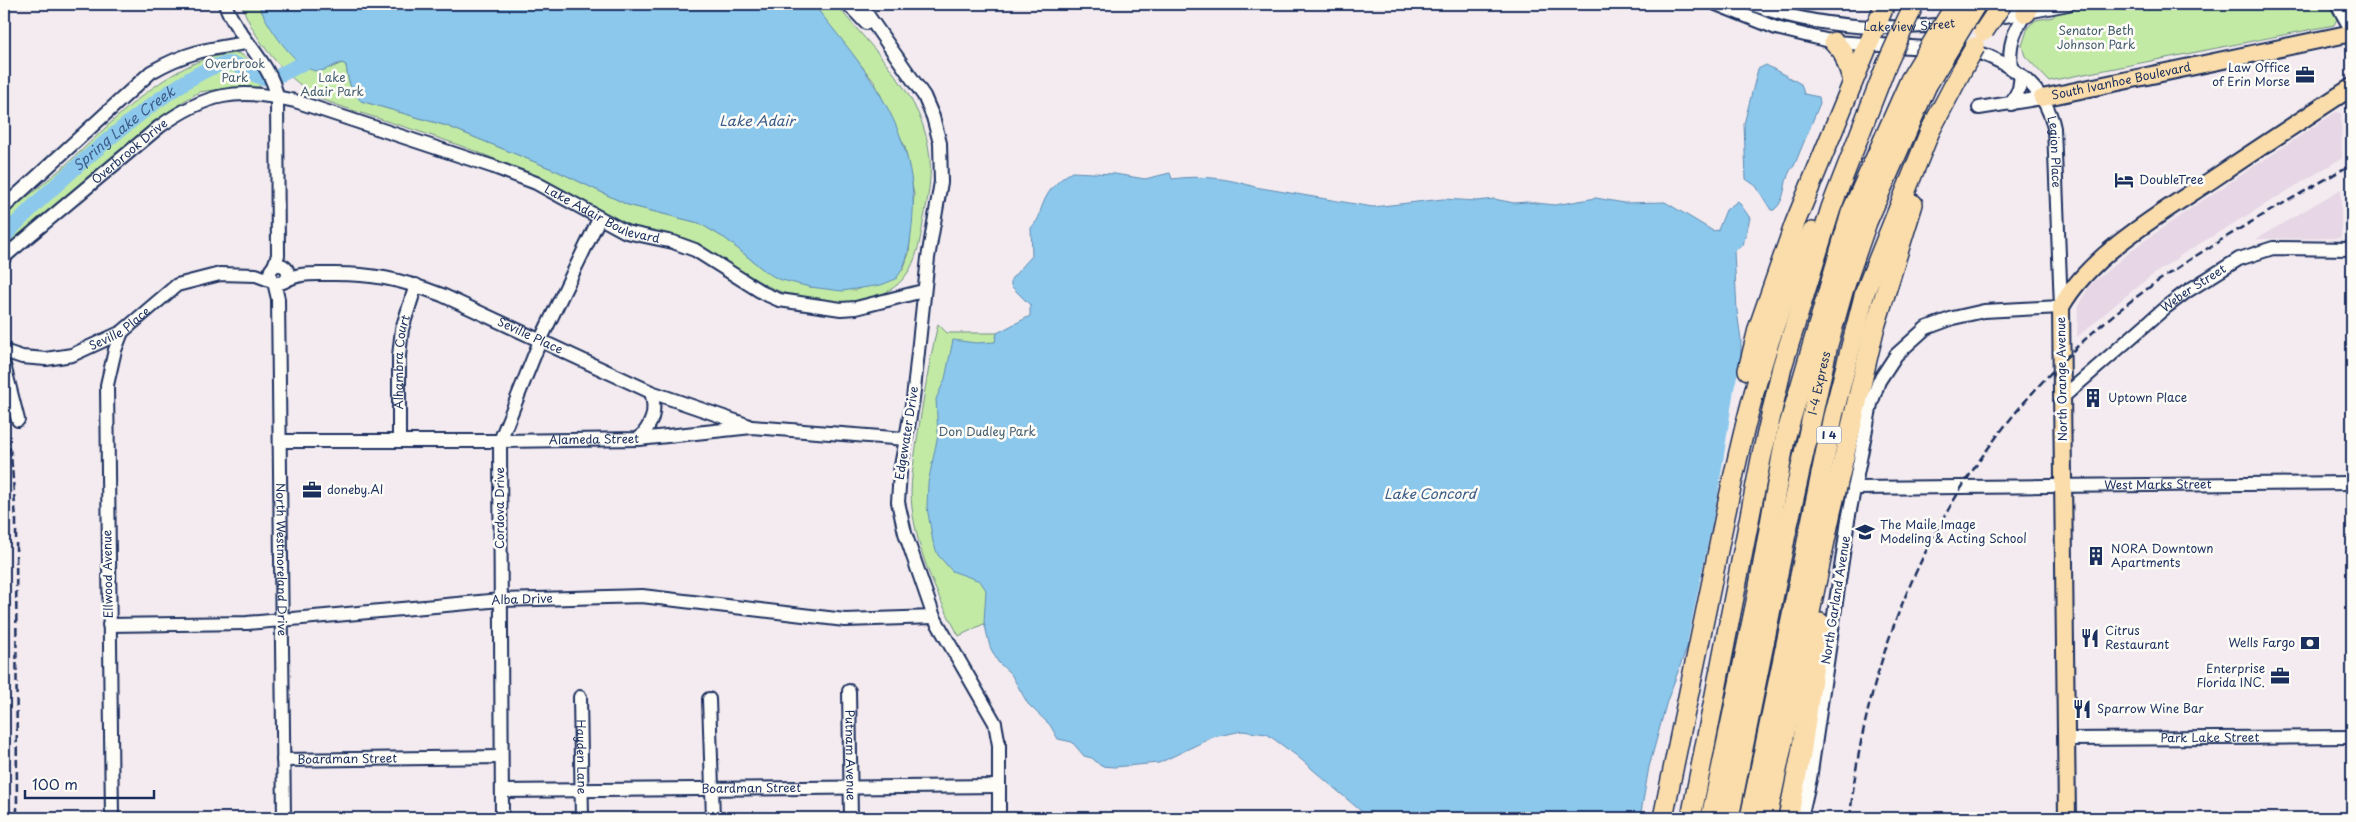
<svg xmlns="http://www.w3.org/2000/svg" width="2356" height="822" viewBox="0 0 2356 822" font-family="'Playpen Sans',sans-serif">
  <rect width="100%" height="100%" fill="#f3ebef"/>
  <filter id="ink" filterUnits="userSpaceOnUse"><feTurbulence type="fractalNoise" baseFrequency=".02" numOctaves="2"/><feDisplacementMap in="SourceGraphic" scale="10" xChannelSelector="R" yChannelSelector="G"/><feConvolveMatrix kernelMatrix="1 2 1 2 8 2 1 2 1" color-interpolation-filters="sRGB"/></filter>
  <g filter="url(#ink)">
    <path fill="#e7d6e5" d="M2336 112 2341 113 2342 158 2181 255 2139 285 2077 337 2078 306 2090 285 2137 246 2184 213Z
      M2341 189V238L2256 239Z"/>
    <path fill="#c2eaa5" stroke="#6e8c82" d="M241 4H259L261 11 300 64 331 68 342 63 346 65C348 80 350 91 361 101L447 126 557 171 628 205 699 223 726 239 766 272 810 287 856 290 903 270 909 253 914 195 905 147 875 83 813 4H836C873 51 925 94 930 159 932 182 926 206 922 229 915 272 901 295 855 301 805 309 768 288 727 263 717 257 706 248 694 244 666 233 636 230 609 218 573 201 540 178 504 163 445 137 381 121 320 99 285 77 256 43 241 4Z
      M2090 4H2332L2337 19 2334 25 2049 81 2025 56 2022 46 2028 27 2036 20 2053 17 2057 11Z
      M236 53C247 54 260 71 262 82L259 87 221 89 199 92 184 101 152 124 4 250 5 215C30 194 57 174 81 151 118 116 153 80 202 60 212 56 225 55 236 53Z
      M938 324 947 333H1055L998 617 959 636C937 596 918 554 912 508 909 485 914 463 917 440 923 401 929 362 938 324Z"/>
    <path fill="#8cc8ec" stroke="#5f8bb3" d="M259 4H813C866 69 922 135 912 226 910 245 908 263 896 279L881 285 842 291 810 287 778 279 766 272 726 239 699 223 628 205 557 171 447 126 361 101C350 91 348 80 346 65L342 63C333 64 326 72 316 71 296 69 264 22 259 4Z
      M1766 65 1801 84 1804 94 1819 97 1820 103 1794 166C1782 176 1788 200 1774 210H1771L1756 186 1746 179 1744 124 1758 69Z
      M1072 172 1115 174 1145 179 1170 173 1172 179C1200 175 1228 178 1255 187L1373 207 1443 199 1477 201 1494 199 1514 203 1527 202 1555 205 1596 198 1624 203 1665 202 1713 231 1718 230 1726 210 1738 201 1750 218 1743 245 1734 251 1737 311 1741 340V443L1692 634 1667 701 1649 767 1640 818H1369L1297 756 1267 734 1242 731 1213 737 1159 763 1114 767 1101 766 1092 758 1084 756 1072 742 1058 739 1050 725 1028 704 1011 674 998 662 990 647 984 622 986 590 980 581 952 571 938 555 933 542 927 507 928 483 938 435 936 399 945 379 953 340 976 343 995 342 997 333 1030 316V305L1011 286V279L1032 256 1031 228C1043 214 1037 217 1043 204 1048 190 1059 179 1072 172Z"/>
    <path fill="#f3ebef" d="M1743 351V444L1691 645 1687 644 1718 494 1734 389Z"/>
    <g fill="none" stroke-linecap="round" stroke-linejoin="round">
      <g stroke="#8cc8ec" stroke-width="15">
        <path d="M282 74 319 55"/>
        <path id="s1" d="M4 237C36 199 180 70 224 64 240 61 249 74 263 78"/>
      </g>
      <g stroke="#1b2f5e" stroke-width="16">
        <g id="minor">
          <path d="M225 4C237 37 271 62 277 97L278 255 274 266"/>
          <path d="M848 4 866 23"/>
          <path d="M860 4 924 96 933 117 940 143 941 182 928 258 913 399 900 472 898 502 905 533 934 617 995 723 999 745V818"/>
          <path id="s2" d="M1716 4 1776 28 1834 42 1973 51C2011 62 2046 88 2054 128L2061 307 1984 311 1953 318 1926 328 1896 355 1879 381 1871 404 1848 520 1810 779 1801 818"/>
          <path id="s3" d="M1752 4C1858 43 1960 26 2068 4"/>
          <path d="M2337 4 2352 31"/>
          <path d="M2011 67C2008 45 2014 31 2026 13"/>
          <path d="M2011 104 2019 89 2021 75"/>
          <path d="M1979 108 2042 98"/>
          <path d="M4 207 151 72C186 52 207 49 247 43"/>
          <path id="s4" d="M4 257 159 127C206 93 238 87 295 101L494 167 536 183 626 232 673 242 695 250 763 293 779 300 841 309 856 308 923 291"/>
          <circle cx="279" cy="274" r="9"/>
          <path id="s5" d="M285 281C298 273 311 274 326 274 371 273 400 279 442 295L651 392 747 425"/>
          <path id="s6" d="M274 282 278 299 284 818"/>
          <path id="s7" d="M4 351 22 357 46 359 72 355 122 332 177 285 220 274 256 275 272 281"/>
          <path d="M4 365 18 420"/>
          <path id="s8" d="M2063 397 2166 307 2186 292 2239 259 2273 248 2352 249"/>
          <path d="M639 439C652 424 657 412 651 392"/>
          <path id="s9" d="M280 441H500L639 439 752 427 906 439"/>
          <path id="s10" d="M399 441V356L402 329 416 285"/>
          <path id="s11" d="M1854 488 2352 483"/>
          <path id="s12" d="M109 625 247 623 501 600 642 596 845 620 934 617"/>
          <path id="s13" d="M849 691 851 818"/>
          <path id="s14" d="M580 697 582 818"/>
          <path d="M709 699 713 818"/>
          <path id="s15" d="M2066 739 2352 737"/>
          <path id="s16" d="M283 760 501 757"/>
          <path id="s17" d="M502 791 999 786"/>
          <path d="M112 818 107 385 115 350 122 332"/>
          <path d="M502 818 500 441 540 341 599 219"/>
        </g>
      </g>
      <g stroke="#1b2f5e" stroke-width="20">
        <g id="major">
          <path id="s18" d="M2042 98 2352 33"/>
          <path d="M2067 818 2061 307C2090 254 2163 212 2213 179 2259 148 2306 117 2352 87"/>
        </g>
      </g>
      <g stroke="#1b2f5e" stroke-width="22">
        <g id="highway">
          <path d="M2026 13 2029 4"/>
          <path d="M1834 42 1843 52 1853 81"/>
          <path d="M1748 370 1758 329 1795 223 1885 4"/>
          <path d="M1663 818C1680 739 1696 660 1712 581 1735 462 1760 342 1812 232"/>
          <path d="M1691 818 1761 459 1782 367 1831 208 1886 66"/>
          <path d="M1711 818 1757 597 1785 439 1851 213 1910 80"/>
          <path id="s19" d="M1729 818 1786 534 1828 345 1844 288 1867 222 1927 85"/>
          <path d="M1750 818 1833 416 1865 292 1930 131 1963 68"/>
          <path d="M1767 818 1831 512 1874 330 1913 204"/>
          <path d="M1788 818 1801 754 1820 623"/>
        </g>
      </g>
      <use href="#minor" stroke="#fdfcf7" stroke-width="12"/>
      <use href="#major" stroke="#faddab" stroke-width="16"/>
      <use href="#highway" stroke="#faddab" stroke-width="19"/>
      <path stroke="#1b2f5e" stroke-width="2.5" stroke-dasharray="8 4" stroke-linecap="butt" d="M4 424 11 454 16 520 17 818
        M1850 818C1868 623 1963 436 2117 312 2189 254 2273 210 2352 164"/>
      <g stroke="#1b2f5e" stroke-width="22" stroke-linecap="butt">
        <path id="highway-bridge" d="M1984 31 2002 4
          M1886 66 1914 4
          M1963 68 1975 47
          M1910 80 1956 4
          M1927 85 1976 4"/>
      </g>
      <use href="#highway-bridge" stroke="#faddab" stroke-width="19"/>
    </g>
  </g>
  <defs>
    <g id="office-bare" transform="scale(1.5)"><path d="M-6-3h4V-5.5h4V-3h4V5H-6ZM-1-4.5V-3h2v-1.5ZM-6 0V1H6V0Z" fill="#1b2f5e" stroke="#fdfcf7" stroke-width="2.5" paint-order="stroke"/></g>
    <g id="hotel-bare" transform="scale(1.5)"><path d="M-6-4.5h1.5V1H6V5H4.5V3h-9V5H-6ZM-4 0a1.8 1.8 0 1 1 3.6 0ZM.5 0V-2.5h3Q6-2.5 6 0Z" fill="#1b2f5e" stroke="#fdfcf7" stroke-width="2.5" paint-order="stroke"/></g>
    <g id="building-bare" transform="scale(1.5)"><path d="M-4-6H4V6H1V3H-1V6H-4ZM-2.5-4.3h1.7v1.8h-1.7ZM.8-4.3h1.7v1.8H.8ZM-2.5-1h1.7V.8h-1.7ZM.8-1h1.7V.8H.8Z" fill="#1b2f5e" stroke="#fdfcf7" stroke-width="2.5" paint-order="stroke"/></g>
    <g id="university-bare" transform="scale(1.5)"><path d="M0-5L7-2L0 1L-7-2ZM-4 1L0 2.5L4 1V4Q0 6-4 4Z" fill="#1b2f5e" stroke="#fdfcf7" stroke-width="2.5" paint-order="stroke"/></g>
    <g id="restaurant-bare" transform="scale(1.5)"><path d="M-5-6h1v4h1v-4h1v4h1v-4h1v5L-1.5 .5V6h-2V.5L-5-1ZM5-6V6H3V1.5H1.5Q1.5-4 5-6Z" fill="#1b2f5e" stroke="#fdfcf7" stroke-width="2.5" paint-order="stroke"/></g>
    <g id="bank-bare" transform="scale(1.5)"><path d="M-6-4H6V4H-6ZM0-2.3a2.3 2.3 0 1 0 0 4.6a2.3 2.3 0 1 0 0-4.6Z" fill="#1b2f5e" stroke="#fdfcf7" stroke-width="2.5" paint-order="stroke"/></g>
  </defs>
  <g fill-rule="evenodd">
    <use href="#office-bare" x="2305" y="75"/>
    <use href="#hotel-bare" x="2124" y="180"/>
    <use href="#building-bare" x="2093" y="398"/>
    <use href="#office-bare" x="312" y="490"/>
    <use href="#university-bare" x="1865" y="532"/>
    <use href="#building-bare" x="2096" y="556"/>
    <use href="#restaurant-bare" x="2090" y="638"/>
    <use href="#bank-bare" x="2310" y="643"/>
    <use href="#office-bare" x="2280" y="676"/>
    <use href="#restaurant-bare" x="2082" y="709"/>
  </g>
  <g text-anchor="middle" stroke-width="5" stroke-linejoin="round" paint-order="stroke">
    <rect fill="#fdfcf7" stroke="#5f6c8c" stroke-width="1" x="1816.5" y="426.5" width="25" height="17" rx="4"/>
    <g font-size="11" font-weight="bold" fill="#1b2f5e">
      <text x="1829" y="439">I 4</text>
    </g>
    <g font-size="12" fill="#1b2f5e" stroke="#fdfcf7">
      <text dy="4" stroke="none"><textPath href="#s3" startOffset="160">Lakeview Street</textPath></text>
      <text dy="4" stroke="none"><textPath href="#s18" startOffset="81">South Ivanhoe Boulevard</textPath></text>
      <text dy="4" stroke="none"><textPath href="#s4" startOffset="164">Overbrook Drive</textPath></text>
      <text dy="4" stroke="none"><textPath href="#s2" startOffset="405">Legion Place</textPath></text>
      <text dy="4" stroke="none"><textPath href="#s4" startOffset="675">Lake Adair Boulevard</textPath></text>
      <text dy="4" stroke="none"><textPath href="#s8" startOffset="170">Weber Street</textPath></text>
      <text dy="4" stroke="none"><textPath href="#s7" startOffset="124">Seville Place</textPath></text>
      <text dy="4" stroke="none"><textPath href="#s5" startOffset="258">Seville Place</textPath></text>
      <text dy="4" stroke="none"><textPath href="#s10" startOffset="79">Alhambra Court</textPath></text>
      <text transform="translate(2062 379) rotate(-91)" y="4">North Orange Avenue</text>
      <text dy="4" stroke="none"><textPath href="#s19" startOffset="444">I-4 Express</textPath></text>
      <text transform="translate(907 433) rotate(-81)" y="4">Edgewater Drive</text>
      <text dy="4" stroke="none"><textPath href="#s9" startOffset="314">Alameda Street</textPath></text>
      <text dy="4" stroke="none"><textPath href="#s11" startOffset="304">West Marks Street</textPath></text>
      <text transform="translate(500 508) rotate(-90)" y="4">Cordova Drive</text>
      <text dy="4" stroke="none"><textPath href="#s6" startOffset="278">North Westmoreland Drive</textPath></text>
      <text transform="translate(108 574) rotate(-91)" y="4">Ellwood Avenue</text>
      <text dy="4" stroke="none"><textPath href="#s12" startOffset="414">Alba Drive</textPath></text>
      <text transform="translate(1836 600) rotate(-81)" y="4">North Garland Avenue</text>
      <text dy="4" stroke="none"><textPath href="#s15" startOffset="144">Park Lake Street</textPath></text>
      <text dy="4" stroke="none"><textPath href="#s13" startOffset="64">Putnam Avenue</textPath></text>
      <text dy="4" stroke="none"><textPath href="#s14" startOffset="60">Hayden Lane</textPath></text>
      <text dy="4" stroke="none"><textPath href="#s16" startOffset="64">Boardman Street</textPath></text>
      <text dy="4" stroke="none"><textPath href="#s17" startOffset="249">Boardman Street</textPath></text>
    </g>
    <g font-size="12" fill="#455e70" stroke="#fdfcf7">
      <text x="2096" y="35">Senator Beth<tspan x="2096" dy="14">Johnson Park</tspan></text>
      <text x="235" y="68">Overbrook<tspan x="235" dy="14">Park</tspan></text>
      <text x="332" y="82">Lake<tspan x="332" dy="14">Adair Park</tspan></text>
      <text x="987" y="436">Don Dudley Park</text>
    </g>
    <g font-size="12" fill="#1b2f5e" stroke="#fdfcf7" text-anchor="start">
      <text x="2290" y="72" text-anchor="end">Law Office<tspan x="2290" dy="14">of Erin Morse</tspan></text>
      <text x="2139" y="184">DoubleTree</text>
      <text x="2108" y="402">Uptown Place</text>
      <text x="327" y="494">doneby.AI</text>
      <text x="1880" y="529">The Maile Image<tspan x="1880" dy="14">Modeling &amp; Acting School</tspan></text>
      <text x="2111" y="553">NORA Downtown<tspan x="2111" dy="14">Apartments</tspan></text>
      <text x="2105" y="635">Citrus<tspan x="2105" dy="14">Restaurant</tspan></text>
      <text x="2295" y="647" text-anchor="end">Wells Fargo</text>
      <text x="2265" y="673" text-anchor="end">Enterprise<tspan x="2265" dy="14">Florida INC.</tspan></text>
      <text x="2097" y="713">Sparrow Wine Bar</text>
    </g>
    <g font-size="14" font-style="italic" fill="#3d5d89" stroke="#fdfcf7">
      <text x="757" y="126">Lake Adair</text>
      <text dy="5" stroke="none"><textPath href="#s1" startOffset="162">Spring Lake Creek</textPath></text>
      <text x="1430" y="499">Lake Concord</text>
    </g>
  </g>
  <rect width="2356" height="822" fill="none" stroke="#fdfcf7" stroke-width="20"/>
  <rect x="10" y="10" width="2336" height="802" fill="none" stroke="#1b2f5e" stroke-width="2" filter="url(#ink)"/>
  <path d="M25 790v8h129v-8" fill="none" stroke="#1b2f5e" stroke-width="2.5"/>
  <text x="32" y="790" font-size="15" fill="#1b2f5e" stroke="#fdfcf7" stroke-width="4" paint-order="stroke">100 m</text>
</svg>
